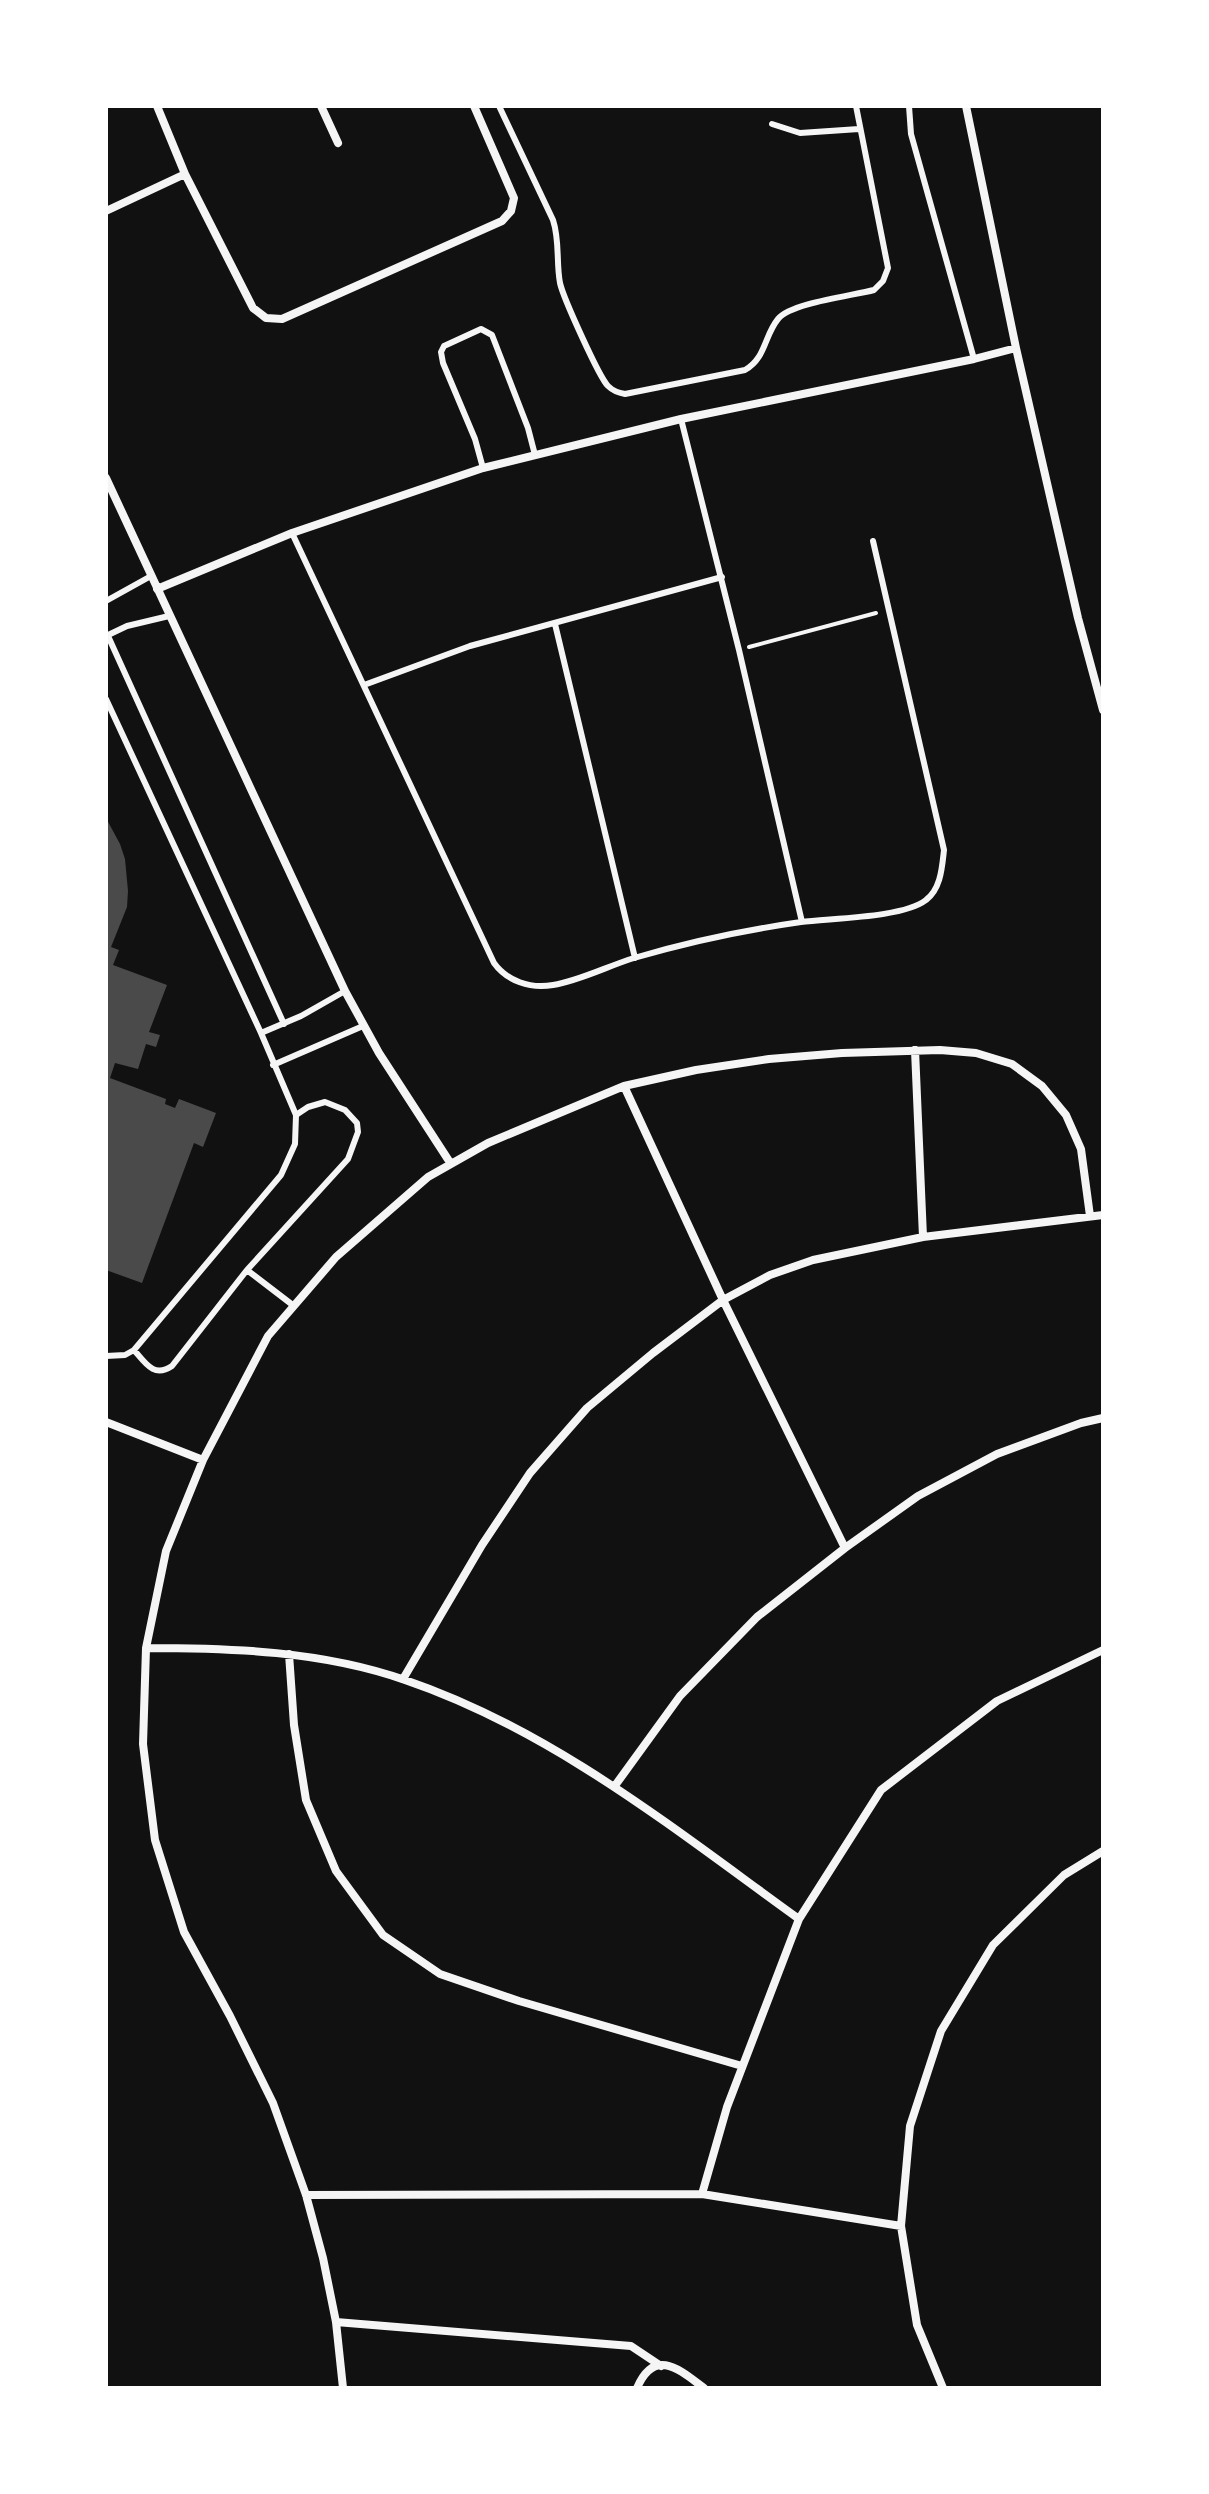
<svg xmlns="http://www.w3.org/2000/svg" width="1209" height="2494" viewBox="0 0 1209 2494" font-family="'Titillium Web',sans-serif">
  <rect width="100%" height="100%" fill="#111"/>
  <path fill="#4a4a4a" d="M106 818 120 844 125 859 128 891 127 907 111 947 119 950 113 965 167 985 149 1032 160 1035 156 1047 146 1044 138 1069 115 1063 110 1078 166 1099 165 1104 175 1108 179 1099 216 1113 203 1147 194 1143 142 1283 106 1270Z"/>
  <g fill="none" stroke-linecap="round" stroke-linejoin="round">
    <path stroke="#f5f5f5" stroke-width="4" d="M749 647 876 613"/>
    <path stroke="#f5f5f5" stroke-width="6" d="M499 106 553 220C560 241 556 262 560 283 563 297 599 377 608 386 613 391 619 393 625 394L745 370C766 358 764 336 778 319 791 303 851 296 874 290L883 281 888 268 856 106
      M909 106 911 134 974 359
      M772 124 800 133 859 129
      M681 419 739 650 802 922
      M483 468 475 439 443 363 441 352 444 346 481 329 492 335 528 428 535 455
      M292 533 494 963C507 981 530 989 553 985 579 981 608 966 634 958 688 942 745 930 801 922 831 918 903 918 926 900 941 889 942 867 944 850L873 541
      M106 601 151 576
      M555 624 635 958
      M106 636 127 626 169 616
      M108 636 284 1024
      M364 685 470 646 722 577
      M106 699 261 1033 296 1115 295 1144 281 1175 134 1350 125 1355 106 1356
      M261 1033 301 1016 345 991
      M273 1065 363 1026
      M247 1270 294 1306
      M134 1350C146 1364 154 1378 172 1366L247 1270 348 1159 358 1132 357 1123 345 1110 325 1102 308 1107 296 1115"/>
    <path stroke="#f5f5f5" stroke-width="8" d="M157 106 185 174 253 308 266 318 282 319 502 221 511 211 514 198 474 106
      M321 106 338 143
      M966 106 1016 348 1078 618 1103 710
      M106 211 185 174
      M106 478 345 991 379 1053 451 1164
      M157 589 292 533 483 468 681 419 974 359 1016 348
      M915 1050 923 1237
      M624 1086 723 1300 845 1548
      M106 1422 203 1460
      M146 1648C232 1648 322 1651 405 1680 552 1730 674 1829 799 1919
      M289 1654 294 1725 306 1800 336 1871 383 1935 440 1974 519 2001 742 2066
      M403 1679 482 1545 530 1473 587 1408 653 1353 723 1300 770 1275 813 1260 923 1237 1103 1215
      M614 1787 680 1696 757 1617 845 1548 918 1496 997 1454 1081 1423 1103 1418
      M702 2194 727 2107 799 1919 881 1790 997 1701 1103 1650
      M306 2195 702 2194 901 2226
      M336 2322 631 2346 661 2366
      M343 2388 336 2322 323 2258 306 2195 273 2103 230 2016 184 1932 155 1840 143 1744 146 1648 166 1551 203 1460 268 1336 336 1257 428 1177 488 1143 624 1086 696 1070 769 1059 842 1053 940 1050 976 1053 1012 1064 1042 1086 1066 1115 1081 1149 1090 1216
      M637 2388C655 2346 681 2371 704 2388
      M943 2388 917 2325 901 2226 910 2126 941 2031 993 1945 1064 1875 1103 1851"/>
  </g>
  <rect width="1209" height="2494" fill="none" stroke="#ffffff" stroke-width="216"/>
</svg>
